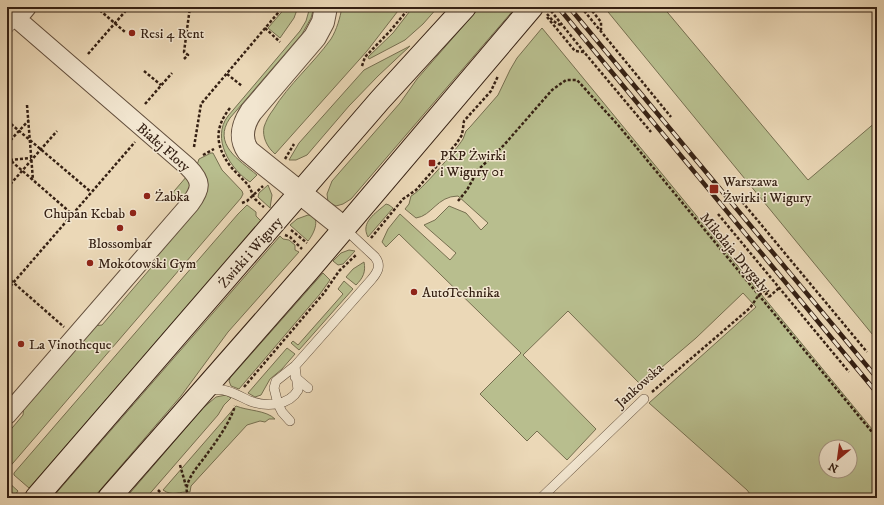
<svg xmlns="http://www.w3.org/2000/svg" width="884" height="505" viewBox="0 0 884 505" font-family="'IM FELL DW Pica',serif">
  <rect width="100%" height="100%" fill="#ebd8b7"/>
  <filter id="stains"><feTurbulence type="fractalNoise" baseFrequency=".005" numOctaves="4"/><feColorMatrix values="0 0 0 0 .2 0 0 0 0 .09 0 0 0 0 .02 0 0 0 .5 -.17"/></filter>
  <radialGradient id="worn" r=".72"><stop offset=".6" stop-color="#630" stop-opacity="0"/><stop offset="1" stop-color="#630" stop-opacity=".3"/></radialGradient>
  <path fill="#b8be8e" stroke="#766f50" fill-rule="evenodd" d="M286 7H298L294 18 280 38 268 28Z
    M310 7H314L311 18 302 34 230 118C212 144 239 160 257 175L250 182C230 169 211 138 228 116L300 31 306 21Z
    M342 7H401L367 51 275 154C267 147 262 137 264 127 266 121 269 115 273 110 289 84 313 64 331 39 337 29 340 18 342 7Z
    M413 7H438L423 24 405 40 369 59 368 57 393 33Z
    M480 7H516L351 199 343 204 336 206 328 202 327 194 332 181 400 103 417 79Z
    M604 7H663L808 180 877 121V340Z
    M542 28 877 435 876 498H753L747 490 649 403 756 307 743 293 696 338 641 385 568 311 523 355 596 429 567 460 537 431 527 441 480 394 521 353 399 234 386 247 382 242 388 229 400 214 450 260 456 253 424 225 435 220 449 206 466 213 481 230 488 223 458 196C437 196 432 216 416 218L405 209 409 204 411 196C420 192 457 149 463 139 464 136 465 134 466 131L470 127 498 95 510 70 517 58ZM826 447H850V471H826Z
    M410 46 378 76 349 106 307 155 296 160H289L299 143 364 70Z
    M211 153H213L222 170 242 191 243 194 241 198 7 470V434L23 415 24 406 93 326 102 325 156 262V253L204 198C211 185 206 175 197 165L199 159Z
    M187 176 191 188C184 197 181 207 169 197Z
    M268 185 272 195 270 208 258 197 259 193Z
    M386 204 389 205 393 208 368 237C360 222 376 213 386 204Z
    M247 205 256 212V216L261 221 29 488 14 475V473L238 214Z
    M308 215C322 216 314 234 308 241L290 225 297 219Z
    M280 236 283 239 289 240 295 245V250L299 252 228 332 181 396 95 496 93 498H52Z
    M349 250 355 251 343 264 338 265 333 261 341 253Z
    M364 262C366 272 363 278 356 285L346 277 353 269Z
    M323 273 330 280 320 294 239 389 231 386 229 381 230 378Z
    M344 281 353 289 299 350 291 343 293 341 298 345 343 294 338 289Z
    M287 348 295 354 282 369 270 379 261 395 255 397 248 393Z
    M226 395 231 398 224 405 218 415 146 498H135L130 493 203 408 216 397Z
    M236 406C248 411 266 410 275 419H269L265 422 260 421 247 425 191 486 190 492C179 491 173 497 163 490Z
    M7 481 18 491 13 498H7Z"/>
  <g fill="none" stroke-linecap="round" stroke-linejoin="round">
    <g stroke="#624e3c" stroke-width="10">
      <path id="service" d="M7 30 17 19
        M295 377 308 388
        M209 391C223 386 237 395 250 401 266 407 289 406 298 390L295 366
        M290 421 282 412 278 404 274 388 276 381 295 366 371 280C377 273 382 266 375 257L344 228
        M541 498 644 399"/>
    </g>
    <g stroke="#624e3c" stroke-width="20">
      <path id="minor" d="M7 415 190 204C202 188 202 181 188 167L17 19 27 7"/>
    </g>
    <g stroke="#624e3c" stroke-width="24">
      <path id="tertiary" d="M326 7 323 22 315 37 251 112C243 124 239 138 248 151L344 228"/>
    </g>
    <g stroke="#352013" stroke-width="24">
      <path id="secondary" d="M36 498 380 100 465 7
        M109 498 308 271 532 7"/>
    </g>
    <path stroke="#352013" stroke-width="2.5" stroke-dasharray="3 2" stroke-linecap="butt" d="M96 7 125 32
      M581 7 671 117
      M589 7 601 22V30
      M551 11 584 52
      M547 14 553 21 562 26
      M547 17 575 51 584 52 651 132
      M265 28 280 42
      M88 54 129 7
      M184 59 188 55 184 52 190 7
      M362 66 365 57 391 30 410 7
      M144 71 161 85
      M227 74 242 86
      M145 104 172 73
      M27 105 33 180
      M230 108C214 128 215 146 231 167 236 173 243 179 248 185 251 189 252 194 255 199 258 202 261 205 264 207
      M11 124 91 192
      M7 144 29 120
      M194 147 201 104 283 7
      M203 155 214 149
      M285 159 294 144
      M7 160H10L72 214
      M10 160 31 158
      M7 188 57 131
      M739 198 867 352
      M458 201 467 190 478 170 504 145 552 90 566 80H577L618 125 877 438
      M242 203 247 201 263 186
      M718 214 849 372
      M291 230 307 243
      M285 235 290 237 302 249
      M371 238 403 199 416 190 456 144 462 135 464 121 491 91 498 76
      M7 277 64 327
      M7 290 135 142
      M769 297 779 288
      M244 387 324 293 339 271 356 255
      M652 392 750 308 758 296 766 289 769 292 766 294 769 297
      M180 465 186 486
      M158 490 164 496 189 497
      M189 497C187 493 186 490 187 486 190 474 200 464 207 454 218 439 229 424 235 406"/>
    <use href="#service" stroke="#f2e6d0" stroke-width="9"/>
    <use href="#minor" stroke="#f2e6d0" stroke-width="18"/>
    <use href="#tertiary" stroke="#f2e6d0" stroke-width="22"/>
    <use href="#secondary" stroke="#f2e6d0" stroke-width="22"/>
    <g stroke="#352013" stroke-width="4.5">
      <path id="rail" d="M558 7 877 393
        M569 7 877 378"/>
    </g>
    <use href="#rail" stroke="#f2e6d0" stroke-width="3" stroke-dasharray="9" stroke-linecap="butt"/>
  </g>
  <g fill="#8f2418" stroke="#f2e6d0" stroke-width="1.5">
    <circle cx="132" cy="33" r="4"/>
    <rect x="428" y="159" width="8" height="8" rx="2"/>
    <rect x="709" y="184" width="10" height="10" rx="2"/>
    <circle cx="147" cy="196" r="4"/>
    <circle cx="133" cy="213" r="4"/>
    <circle cx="120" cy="228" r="4"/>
    <circle cx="90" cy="263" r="4"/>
    <circle cx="414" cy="292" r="4"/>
    <circle cx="21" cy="344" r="4"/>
  </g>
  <g text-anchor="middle" stroke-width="3" stroke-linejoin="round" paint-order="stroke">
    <g font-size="14" fill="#352013" stroke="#f2e6d0" text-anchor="start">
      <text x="140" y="38">Resi 4 Rent</text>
      <text x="440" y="160">PKP Żwirki<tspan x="440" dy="16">i Wigury 01</tspan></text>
      <text x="723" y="186">Warszawa<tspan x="723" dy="16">Żwirki i Wigury</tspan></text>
      <text x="155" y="201">Żabka</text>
      <text x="125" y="218" text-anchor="end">Chupan Kebab</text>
      <text x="120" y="248" text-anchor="middle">Blossombar</text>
      <text x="98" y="268">Mokotowski Gym</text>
      <text x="422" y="297">AutoTechnika</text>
      <text x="29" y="349">La Vinotheque</text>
    </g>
    <g font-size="14" fill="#352013" stroke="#f2e6d0">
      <text transform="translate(164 147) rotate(41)" y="5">Białej Floty</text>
      <text transform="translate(250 252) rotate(-49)" y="5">Żwirki i Wigury</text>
      <text transform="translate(735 252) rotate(50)" y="5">Mikołaja Drygały</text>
      <text transform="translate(639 385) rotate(-42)" y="5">Jankowska</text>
    </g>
  </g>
  <rect width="884" height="505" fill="none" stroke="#ebd8b7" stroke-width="24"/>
  <rect x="8" y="8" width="868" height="489" fill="none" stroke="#352013" stroke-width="2"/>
  <rect x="12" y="12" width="860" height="481" fill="none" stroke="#352013"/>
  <g transform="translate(838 459) rotate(209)"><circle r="19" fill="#f2e6d0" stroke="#a69784"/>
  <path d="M0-3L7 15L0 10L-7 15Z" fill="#8f2418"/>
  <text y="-6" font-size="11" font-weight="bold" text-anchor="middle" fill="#352013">N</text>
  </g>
  <rect width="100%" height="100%" filter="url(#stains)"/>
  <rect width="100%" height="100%" fill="url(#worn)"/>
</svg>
